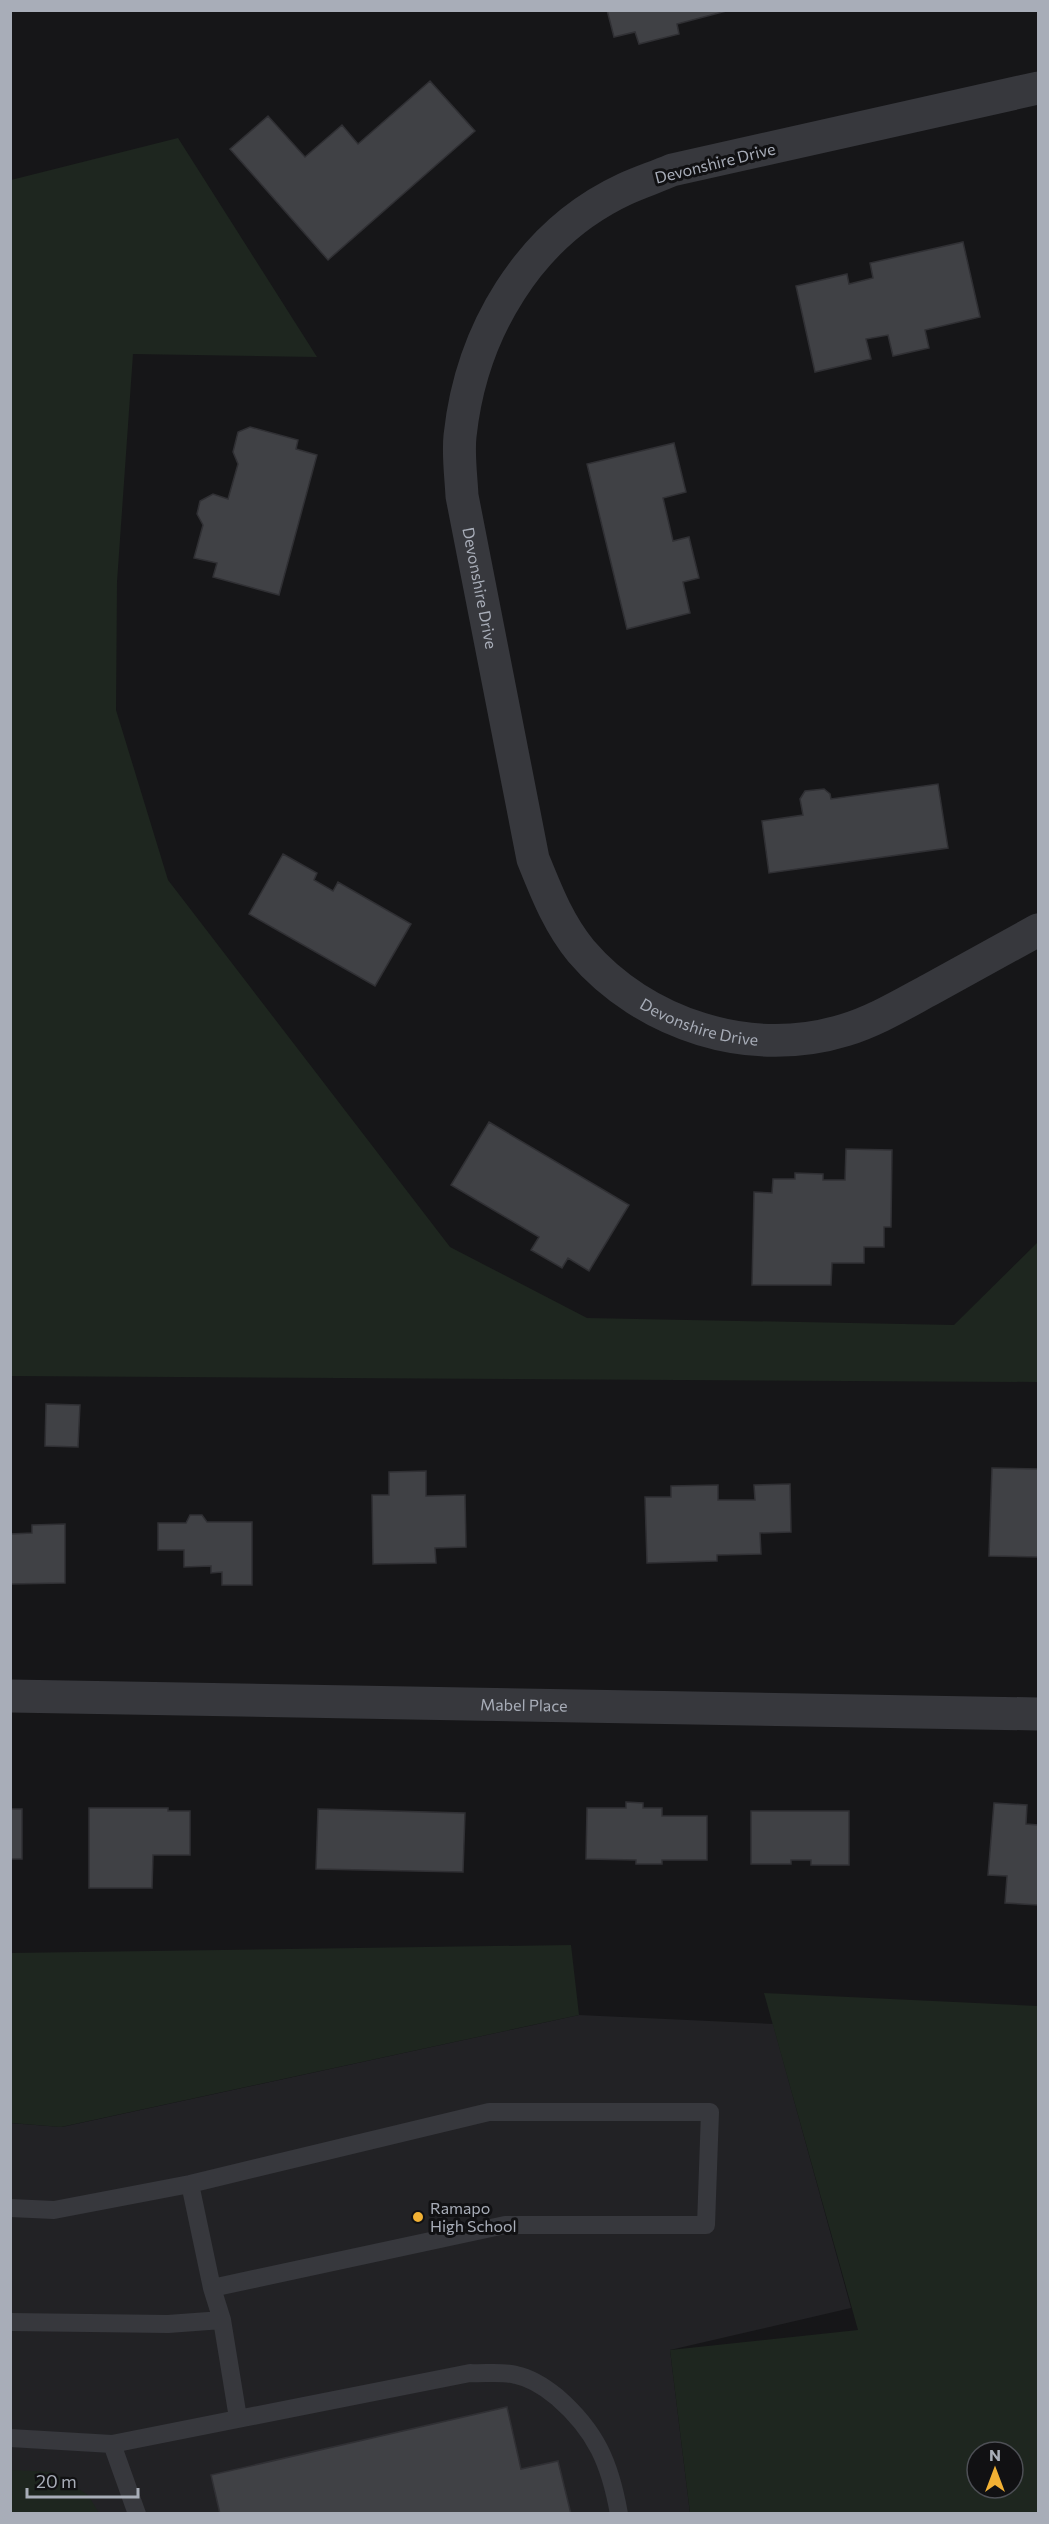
<svg xmlns="http://www.w3.org/2000/svg" width="1049" height="2524" viewBox="0 0 1049 2524" font-family="Commissioner,sans-serif">
  <rect width="100%" height="100%" fill="#161618"/>
  <path fill="#222225" d="M579 2015 773 2024 851 2308 670 2350 690 2513H11L10 2123 62 2127Z"/>
  <path fill="#1e261f" fill-rule="evenodd" d="M178 138 317 357 133 354 117 582 116 710 168 880 450 1247 587 1318 954 1325 1038 1242V1382L11 1376V180Z
    M571 1945 579 2015 61 2127 11 2123V1953Z
    M764 1993 1038 2006V2513H690L670 2350 858 2330ZM977 2452H1013V2488H977Z
    M11 2470 53 2472 88 2495 99 2513H11Z"/>
  <path fill="#404145" stroke="#303034" stroke-width="1.5" d="M607 10H730L677 24 679 34 639 44 635 32 614 37Z
    M430 81 475 131 328 260 230 149 268 116 305 157 342 125 358 144Z
    M963 242 980 317 925 330 929 348 893 356 888 335 866 339 871 359 815 372 796 286 847 274 849 284 873 278 870 263Z
    M250 427 298 440 296 449 317 455 279 595 213 577 217 563 194 558 203 525 197 514 200 501 213 494 228 499 238 464 233 452 238 432Z
    M674 443 686 492 663 498 673 541 689 537 699 578 683 582 690 613 627 629 587 464Z
    M938 784 948 848 769 873 762 821 803 815 800 799 805 791 824 789 830 794 831 799Z
    M283 854 317 873 314 880 333 891 338 882 411 924 375 986 249 914Z
    M489 1122 629 1205 589 1271 568 1258 562 1268 531 1250 539 1237 451 1185Z
    M846 1149 892 1150 891 1227H884V1247H864V1263H832L831 1285H752L754 1192 772 1193 773 1179H795V1173L823 1174V1180H845Z
    M46 1404 80 1405 78 1447 45 1446Z
    M992 1468 1038 1469V1557L989 1556Z
    M426 1471V1496L465 1495 466 1547 435 1548 436 1563 373 1564 372 1495H389V1472Z
    M790 1484 791 1532 760 1533 761 1554 717 1555V1561L647 1563 645 1497H671V1486L718 1485V1500H755L754 1485Z
    M190 1515H202L207 1522H252V1585H222V1572L211 1573V1566L184 1567V1550H158V1523H186Z
    M65 1524V1583L10 1584V1534L32 1533V1525Z
    M626 1802 643 1803V1808H662V1816H707V1860H662V1864H636V1860L586 1859 587 1808H626Z
    M994 1803 1027 1805 1026 1824 1038 1825V1905L1005 1903 1007 1876 988 1875Z
    M89 1808H168V1811H190V1855H153L152 1888H89Z
    M10 1809H22V1859H10Z
    M318 1809 465 1813 463 1872 316 1869Z
    M751 1811H849V1865H811V1860H791V1864H751Z
    M507 2407 521 2469 558 2461 571 2514H220L211 2475Z"/>
  <g fill="none" stroke-linecap="round" stroke-linejoin="round">
    <path stroke="#37383d" stroke-width="18" d="M190 2184 212 2288 222 2320 238 2418
      M10 2208 54 2210 190 2184 489 2112H710L706 2225H505L212 2288
      M10 2322 168 2324 222 2320
      M10 2438 112 2444 470 2373C484 2374 502 2371 516 2375 531 2378 546 2388 557 2397 596 2431 610 2463 619 2514
      M112 2444 137 2514"/>
    <g stroke="#37383d" stroke-width="33">
      <path id="s1" d="M1038 88 672 170C656 177 640 182 625 189 528 234 471 333 460 436 458 455 461 476 462 496L533 859C546 891 558 923 581 951 644 1025 751 1059 845 1030 875 1021 903 1004 931 989 967 969 1003 949 1038 930"/>
      <path id="s2" d="M10 1696 1038 1714"/>
    </g>
  </g>
  <circle fill="#f2b134" stroke="#111113" stroke-width="2" cx="418" cy="2217" r="6"/>
  <g text-anchor="middle" stroke-width="6" stroke-linejoin="round" paint-order="stroke">
    <g font-size="16" fill="#a8adb8" stroke="#111113">
      <text transform="translate(715 163) rotate(-14)" y="6">Devonshire Drive</text>
      <text dy="6" stroke="none"><textPath href="#s1" startOffset="890">Devonshire Drive</textPath></text>
      <text dy="6" stroke="none"><textPath href="#s1" startOffset="1412">Devonshire Drive</textPath></text>
      <text dy="6" stroke="none"><textPath href="#s2" startOffset="514">Mabel Place</textPath></text>
    </g>
    <g font-size="16" fill="#a8adb8" stroke="#111113" text-anchor="start">
      <text x="430" y="2214">Ramapo<tspan x="430" dy="18">High School</tspan></text>
    </g>
  </g>
  <rect width="1049" height="2524" fill="none" stroke="#a8adb8" stroke-width="24"/>
  <g transform="translate(995 2470)"><circle r="28" fill="#111113" stroke="#4d4f55" stroke-width="1.5"/>
  <path d="M0-4.5L10 22L0 15L-10 22Z" fill="#f2b134"/>
  <text y="-9" font-size="16" font-weight="bold" text-anchor="middle" fill="#a8adb8">N</text>
  </g>
  <path d="M27 2488v9h111v-9" fill="none" stroke="#a8adb8" stroke-width="3"/>
  <text x="36" y="2488" font-size="18" fill="#a8adb8" stroke="#111113" stroke-width="4.5" paint-order="stroke">20 m</text>
</svg>
